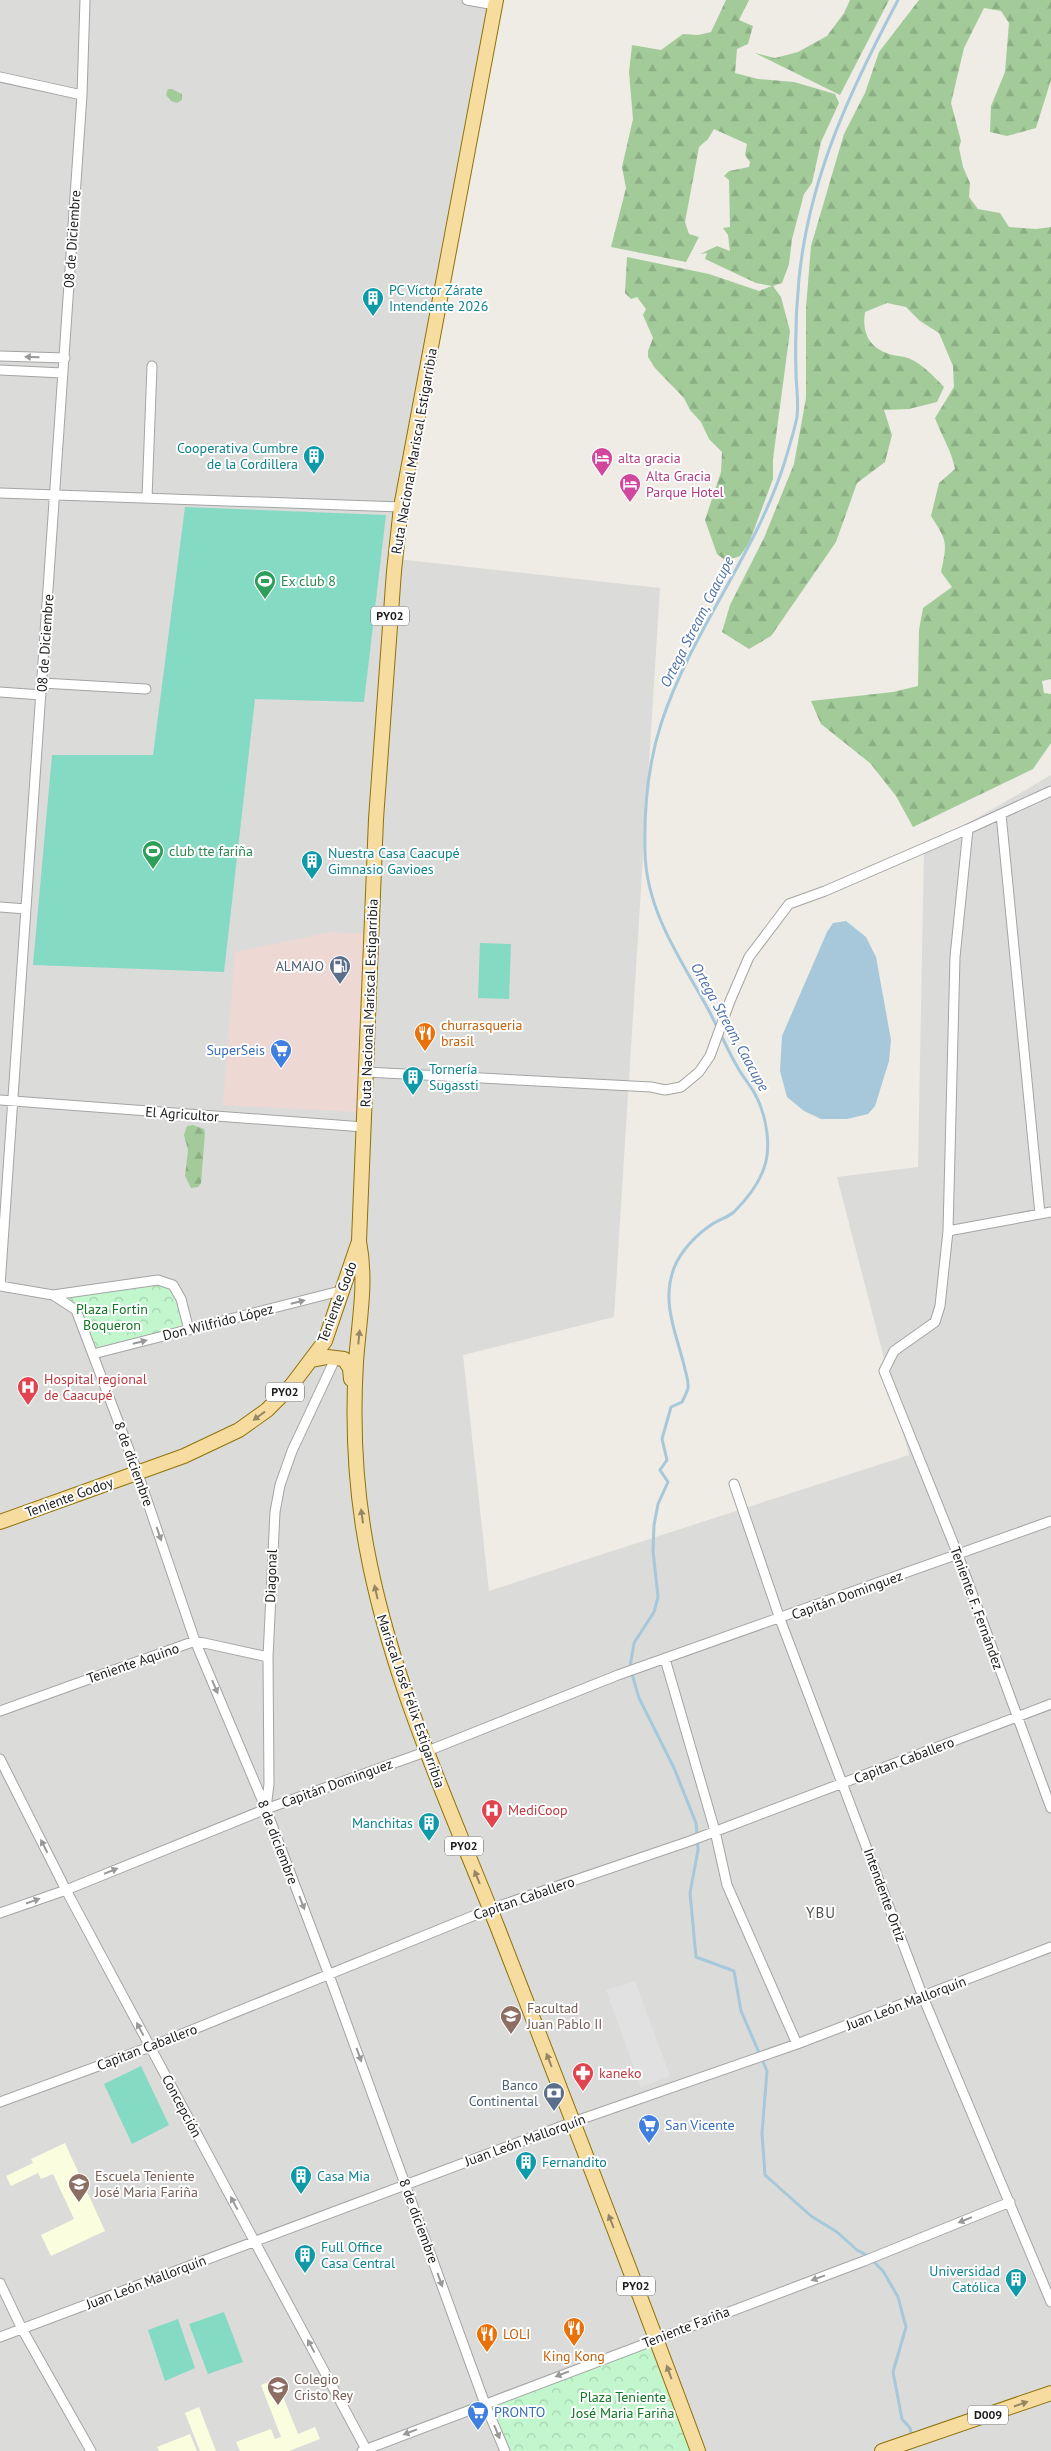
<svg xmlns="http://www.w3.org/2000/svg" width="1051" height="2451" viewBox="0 0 1051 2451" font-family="'PT Sans',sans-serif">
  <defs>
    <pattern id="forest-firs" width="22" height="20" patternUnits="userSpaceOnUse" patternTransform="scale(1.25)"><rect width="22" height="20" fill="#a3cb9a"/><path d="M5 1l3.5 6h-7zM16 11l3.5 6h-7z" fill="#8cae84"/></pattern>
    <pattern id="park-crowns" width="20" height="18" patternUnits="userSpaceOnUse" patternTransform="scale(1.25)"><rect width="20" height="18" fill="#c2f6cd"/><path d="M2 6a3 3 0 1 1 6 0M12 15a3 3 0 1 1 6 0" fill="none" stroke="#a6d2b0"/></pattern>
  </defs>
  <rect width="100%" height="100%" fill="#eeece4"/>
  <path fill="#dbdbda" d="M0 0H491L388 558 660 588 614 1317 463 1355 489 1591 909 1455 837 1177 918 1167 924 849 1051 775V2451H0Z"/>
  <path fill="#eed8d4" d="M331 932 367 934 357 1112 223 1105 235 952Z"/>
  <path fill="#fafdde" d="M65 2143 105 2231 51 2256 41 2235 74 2219 53 2174 41 2179 38 2173 11 2186 6 2176 33 2163 31 2159Z
    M276 2379 298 2434 315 2427 320 2439 289 2451H240L236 2442 271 2429 275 2439 281 2437 261 2385Z
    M199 2407 216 2451H200L185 2413Z
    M190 2434 197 2451H159L157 2447Z"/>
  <path fill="url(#forest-firs)" d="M726 0H749L739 20 753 26 748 44 737 49 735 73 758 79 794 82 835 94 839 103 821 142 812 183 804 194 792 239 789 264 782 283 773 286 781 297 790 331 773 459V479L749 543 740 556 726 561 717 554 705 520 721 472 722 452 709 439 701 422 690 410 684 398 655 368 648 357V351L653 338 643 315 646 309 637 297 631 299 625 293 627 257 709 274 759 291 772 286 756 283 705 259 707 253 700 254 717 246 730 251 728 235 723 228 730 227 729 180 724 176 729 171 749 167 750 162 745 155 747 144 714 129 708 139 699 147 685 222 689 234 699 237 686 262 611 247 626 188 622 167 633 119 629 72 632 45 661 50 683 34 698 35 711 32Z
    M850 0H889L840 95 755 53 775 58 798 52 827 36 844 13Z
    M919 0H1051V80L1036 128 1007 136 990 132 991 106 1005 72 1009 23 1001 11 984 8 964 48 951 103 961 141 959 148 963 167 970 183 969 197 978 209 1000 213 1009 227 1036 229 1051 227V679L1042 681 1044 693 1051 694V743L1033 769 913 827 896 796 870 763 821 724 811 701 893 692 918 686 919 630 923 608 952 587 941 572C947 543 948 542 931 516L939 483 955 469C951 449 942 437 935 418L954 387 953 366 939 333 920 321 906 307 887 303 865 312C862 332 868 347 889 354 895 356 902 356 908 358 923 364 933 376 944 387L937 402 909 409 884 410 892 435 885 462 857 483 836 542 771 636 749 649 722 632 730 605 764 538 794 464 806 398V308L811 246 844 134 865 93 879 52Z
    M168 89H172L182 94V100L177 103 171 101 166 95Z
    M193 1125 204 1129 205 1133 201 1183 198 1187 191 1188 185 1176 188 1150 184 1135 187 1126Z"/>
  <path fill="url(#park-crowns)" d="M158 1280 173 1285 189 1330 93 1354 76 1310 53 1295Z
    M649 2345 690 2451H511L492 2407Z"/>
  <path fill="#85dac3" d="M185 507 386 515 364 702 255 699 224 972 33 965 52 755H153Z
    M480 943 511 944 509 999 478 998Z
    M141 2066 169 2125 132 2144 104 2084Z
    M224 2312 243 2362 208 2374 189 2324Z
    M178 2319 195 2368 165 2381 148 2330Z"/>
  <path fill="#e1e1e1" d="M635 1981 670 2076 641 2087 606 1990Z"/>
  <path fill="#a6c8da" d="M846 921 866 937 876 957 891 1040 889 1061 875 1106 868 1114 847 1119H821L804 1111 787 1097 780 1071 782 1036 827 932 833 923Z"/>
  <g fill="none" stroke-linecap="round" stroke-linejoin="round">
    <path stroke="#a6c8da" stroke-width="3" d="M898 0C851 89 809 177 799 279 796 309 795 341 796 371 796 386 799 402 797 417 794 432 789 447 785 461 756 554 691 631 661 724 648 764 644 810 645 852 646 907 677 954 703 1000 716 1022 725 1046 738 1068 743 1077 750 1085 755 1094 766 1114 772 1146 764 1168 759 1183 746 1200 734 1212 728 1217 721 1219 714 1223 698 1233 681 1250 674 1268 661 1302 676 1333 684 1365 685 1371 689 1381 688 1388 688 1389 683 1400 682 1402L671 1407 662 1439 667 1460 660 1470 668 1482 658 1504 654 1525 653 1551 658 1597 654 1612 634 1643 630 1667 639 1698 674 1768 696 1823 698 1850 690 1893 696 1957 734 1971 741 2011 767 2071 762 2133 765 2175 811 2216 837 2232 857 2250 868 2256 883 2271 898 2297 906 2327 893 2372 902 2419 910 2428 912 2437"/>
    <g stroke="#a4a4a4" stroke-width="11">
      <path id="minor" d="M467 0 495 5
        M0 77 82 95
        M0 356 65 358
        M0 370 63 373
        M0 493 401 507
        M147 498 152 366
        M42 683 146 689
        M0 692 41 695
        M1051 791 968 829 955 957 948 1231 940 1306 935 1322 894 1351 884 1371 958 1555 1051 1808
        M1001 814 1040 1214
        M0 907 26 909
        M366 1072 651 1087 665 1090 681 1087 699 1072 710 1056 730 1001 749 957 789 904 825 891 968 829
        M0 1100 364 1127
        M948 1231 1051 1212
        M0 1286 53 1295 76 1310 137 1471 195 1641 266 1809 329 1975 485 2404 505 2451
        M0 1286 82 95 85 0
        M53 1295 158 1280 173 1285 181 1299 189 1330
        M93 1354 344 1290
        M734 1484 780 1619 923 1997 1051 2302
        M665 1659 715 1831 727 1885 797 2044
        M0 1711 195 1641 268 1657
        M0 1759 66 1890 367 2451
        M266 1808 269 1784 268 1657 275 1512 280 1485 292 1451 336 1357
        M0 1913 66 1890 266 1809 425 1752 618 1675 1051 1521
        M0 2102 150 2047 490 1909 690 1841 1051 1704
        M0 2283 22 2329 91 2451
        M0 2337 573 2122 797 2044 1051 1947
        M362 2451 864 2261 1010 2202"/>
    </g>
    <g stroke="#8f7207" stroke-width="16">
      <path id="primary" d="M496 0 401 507 394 571 376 819 359 1241C367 1284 359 1319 356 1362 352 1429 356 1499 370 1565 396 1691 450 1808 497 1926 565 2101 633 2275 698 2451
        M312 1360 327 1357 344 1359 350 1368 351 1379
        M0 1522 184 1456 239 1430 267 1410 291 1386 325 1341 358 1244
        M882 2451 1051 2393"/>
    </g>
    <use href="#minor" stroke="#fff" stroke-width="9"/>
    <use href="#primary" stroke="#f7dca0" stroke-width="14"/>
  </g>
  <defs><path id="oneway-solid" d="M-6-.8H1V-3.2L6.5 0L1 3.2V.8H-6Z" transform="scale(1.25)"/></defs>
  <g fill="#999">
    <use href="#oneway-solid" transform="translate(32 357) rotate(-178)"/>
    <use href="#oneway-solid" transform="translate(298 1302) rotate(-14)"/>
    <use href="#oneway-solid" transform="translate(140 1342) rotate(-14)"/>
    <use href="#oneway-solid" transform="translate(159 1534) rotate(71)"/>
    <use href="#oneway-solid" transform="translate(215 1687) rotate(67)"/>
    <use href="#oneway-solid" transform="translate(44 1846) rotate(-117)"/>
    <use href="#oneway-solid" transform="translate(111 1871) rotate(-22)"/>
    <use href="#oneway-solid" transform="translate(33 1901) rotate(-19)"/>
    <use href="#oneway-solid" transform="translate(302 1903) rotate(69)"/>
    <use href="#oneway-solid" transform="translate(140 2029) rotate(-118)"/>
    <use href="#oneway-solid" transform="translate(359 2055) rotate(70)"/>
    <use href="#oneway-solid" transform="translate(234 2203) rotate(-118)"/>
    <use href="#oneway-solid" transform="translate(965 2220) rotate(158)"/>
    <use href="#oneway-solid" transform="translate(818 2278) rotate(160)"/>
    <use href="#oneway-solid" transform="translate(440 2280) rotate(70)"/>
    <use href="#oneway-solid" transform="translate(311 2346) rotate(-118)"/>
    <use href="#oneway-solid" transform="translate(562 2374) rotate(159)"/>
    <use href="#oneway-solid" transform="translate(410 2432) rotate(159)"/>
    <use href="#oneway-solid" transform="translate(497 2432) rotate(67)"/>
  </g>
  <g fill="#958665">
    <use href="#oneway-solid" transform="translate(359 1337) rotate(-84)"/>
    <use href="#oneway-solid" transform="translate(259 1416) rotate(144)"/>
    <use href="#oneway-solid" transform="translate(362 1516) rotate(-98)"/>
    <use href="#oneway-solid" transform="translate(376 1592) rotate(-103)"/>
    <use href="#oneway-solid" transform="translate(477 1877) rotate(-112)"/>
    <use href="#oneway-solid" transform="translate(549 2060) rotate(-111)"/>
    <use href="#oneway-solid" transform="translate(611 2221) rotate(-111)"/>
    <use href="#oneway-solid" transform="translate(669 2372) rotate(-110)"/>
    <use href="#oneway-solid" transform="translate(1021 2404) rotate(-19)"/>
  </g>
  <defs>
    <g id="building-pin" transform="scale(1.125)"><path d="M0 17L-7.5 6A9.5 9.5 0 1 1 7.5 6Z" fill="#0f9aa8" stroke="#fff"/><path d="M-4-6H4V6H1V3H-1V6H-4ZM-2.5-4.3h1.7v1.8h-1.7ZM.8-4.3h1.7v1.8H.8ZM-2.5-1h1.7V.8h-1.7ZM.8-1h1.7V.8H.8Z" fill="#fff"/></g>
    <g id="hotel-pin" transform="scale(1.125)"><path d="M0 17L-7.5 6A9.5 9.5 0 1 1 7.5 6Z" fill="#d1479c" stroke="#fff"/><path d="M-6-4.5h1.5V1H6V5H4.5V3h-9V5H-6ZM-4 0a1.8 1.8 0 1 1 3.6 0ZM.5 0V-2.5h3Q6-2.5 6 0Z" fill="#fff"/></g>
    <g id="stadium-pin" transform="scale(1.125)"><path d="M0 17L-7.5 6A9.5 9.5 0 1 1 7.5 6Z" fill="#2e9e5b" stroke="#fff"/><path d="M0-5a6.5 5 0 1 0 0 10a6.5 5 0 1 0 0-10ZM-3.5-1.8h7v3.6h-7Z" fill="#fff"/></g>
    <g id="fuel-pin" transform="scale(1.125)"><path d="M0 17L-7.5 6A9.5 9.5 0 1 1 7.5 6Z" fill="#5c6f8a" stroke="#fff"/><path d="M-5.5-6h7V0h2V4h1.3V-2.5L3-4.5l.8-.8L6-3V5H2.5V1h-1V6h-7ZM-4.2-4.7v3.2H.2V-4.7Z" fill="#fff"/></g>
    <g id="restaurant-pin" transform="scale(1.125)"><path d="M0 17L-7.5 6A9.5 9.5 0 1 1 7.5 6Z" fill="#e8710a" stroke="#fff"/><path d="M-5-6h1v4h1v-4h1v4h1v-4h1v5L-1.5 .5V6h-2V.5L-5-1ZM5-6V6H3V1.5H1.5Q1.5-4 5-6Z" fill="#fff"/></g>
    <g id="supermarket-pin" transform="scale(1.125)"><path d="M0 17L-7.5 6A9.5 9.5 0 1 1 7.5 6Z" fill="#3f7fe0" stroke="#fff"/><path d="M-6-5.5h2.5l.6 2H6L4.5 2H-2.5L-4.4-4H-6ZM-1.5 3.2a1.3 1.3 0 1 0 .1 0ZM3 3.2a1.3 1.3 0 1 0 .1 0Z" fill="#fff"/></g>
    <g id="hospital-pin" transform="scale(1.125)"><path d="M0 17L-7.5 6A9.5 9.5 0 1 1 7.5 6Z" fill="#e0444e" stroke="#fff"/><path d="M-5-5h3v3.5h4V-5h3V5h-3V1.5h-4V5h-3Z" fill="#fff"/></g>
    <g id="university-pin" transform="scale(1.125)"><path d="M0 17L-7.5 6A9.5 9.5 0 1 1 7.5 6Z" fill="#8d6e63" stroke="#fff"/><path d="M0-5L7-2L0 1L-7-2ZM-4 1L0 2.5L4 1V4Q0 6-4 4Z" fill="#fff"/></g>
    <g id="pharmacy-pin" transform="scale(1.125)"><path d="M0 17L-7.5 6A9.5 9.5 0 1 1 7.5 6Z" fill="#e0444e" stroke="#fff"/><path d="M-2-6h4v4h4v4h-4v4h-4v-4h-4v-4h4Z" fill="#fff"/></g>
    <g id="bank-pin" transform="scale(1.125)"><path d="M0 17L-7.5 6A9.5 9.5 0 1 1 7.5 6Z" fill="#5c6f8a" stroke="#fff"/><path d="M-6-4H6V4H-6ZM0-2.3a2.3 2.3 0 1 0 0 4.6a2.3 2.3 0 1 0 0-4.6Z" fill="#fff"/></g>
    <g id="school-pin" transform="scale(1.125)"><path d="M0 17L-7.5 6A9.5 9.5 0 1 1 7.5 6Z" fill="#8d6e63" stroke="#fff"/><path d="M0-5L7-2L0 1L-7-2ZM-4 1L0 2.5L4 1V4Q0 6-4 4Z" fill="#fff"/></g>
  </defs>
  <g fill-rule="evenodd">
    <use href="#building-pin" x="373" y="298"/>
    <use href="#building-pin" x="314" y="456"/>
    <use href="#hotel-pin" x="602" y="458"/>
    <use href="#hotel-pin" x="630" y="484"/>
    <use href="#stadium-pin" x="265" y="581"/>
    <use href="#stadium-pin" x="153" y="851"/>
    <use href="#building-pin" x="312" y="861"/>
    <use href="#fuel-pin" x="340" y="966"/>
    <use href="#restaurant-pin" x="425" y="1033"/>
    <use href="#supermarket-pin" x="281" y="1050"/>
    <use href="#building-pin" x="413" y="1077"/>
    <use href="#hospital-pin" x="28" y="1387"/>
    <use href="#hospital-pin" x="492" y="1810"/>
    <use href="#building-pin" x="429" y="1823"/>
    <use href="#university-pin" x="511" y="2016"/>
    <use href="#pharmacy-pin" x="583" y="2073"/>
    <use href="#bank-pin" x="554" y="2093"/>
    <use href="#supermarket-pin" x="649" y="2125"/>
    <use href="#building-pin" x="526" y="2162"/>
    <use href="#building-pin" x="301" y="2176"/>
    <use href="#school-pin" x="79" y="2184"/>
    <use href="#building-pin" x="305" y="2255"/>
    <use href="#building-pin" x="1016" y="2279"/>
    <use href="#restaurant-pin" x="574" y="2328"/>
    <use href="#restaurant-pin" x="487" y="2334"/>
    <use href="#school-pin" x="278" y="2387"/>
    <use href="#supermarket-pin" x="478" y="2412"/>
  </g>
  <g text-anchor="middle" stroke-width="4" stroke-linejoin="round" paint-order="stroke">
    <g fill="#fff" stroke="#616161" stroke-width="1">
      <rect x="371" y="606.5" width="38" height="19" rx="4"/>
      <rect x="266" y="1382.5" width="38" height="19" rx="4"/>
      <rect x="445" y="1836.5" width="38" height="19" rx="4"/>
      <rect x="617" y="2276.5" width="38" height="19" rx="4"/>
      <rect x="968" y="2405.5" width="40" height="19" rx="4"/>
    </g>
    <g font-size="12" font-weight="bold" fill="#1d1d1d">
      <text x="390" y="620">PY02</text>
      <text x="285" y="1396">PY02</text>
      <text x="464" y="1850">PY02</text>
      <text x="636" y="2290">PY02</text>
      <text x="988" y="2419">D009</text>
    </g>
    <g font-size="14" fill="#1d1d1d" stroke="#fff">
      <text transform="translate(72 239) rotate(-86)" y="5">08 de Diciembre</text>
      <text transform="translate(414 451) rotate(-80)" y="5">Ruta Nacional Mariscal Estigarribia</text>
      <text transform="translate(45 643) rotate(-86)" y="5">08 de Diciembre</text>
      <text transform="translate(369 1003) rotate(-88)" y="5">Ruta Nacional Mariscal Estigarribia</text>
      <text transform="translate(182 1114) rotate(4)" y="5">El Agricultor</text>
      <text transform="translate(337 1302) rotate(-69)" y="5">Teniente Godo</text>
      <text transform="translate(218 1322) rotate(-14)" y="5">Don Wilfrido López</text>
      <text transform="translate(134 1464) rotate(70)" y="5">8 de diciembre</text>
      <text transform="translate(69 1497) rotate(-20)" y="5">Teniente Godoy</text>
      <text transform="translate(271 1576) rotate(-88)" y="5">Diagonal</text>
      <text transform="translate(847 1595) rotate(-20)" y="5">Capitán Dominguez</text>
      <text transform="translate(977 1608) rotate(70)" y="5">Teniente F. Fernández</text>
      <text transform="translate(133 1663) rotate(-19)" y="5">Teniente Aquino</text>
      <text transform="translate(411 1701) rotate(71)" y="5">Mariscal José Félix Estigarribia</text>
      <text transform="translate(904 1760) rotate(-21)" y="5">Capitan Caballero</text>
      <text transform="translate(337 1783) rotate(-20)" y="5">Capitán Dominguez</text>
      <text transform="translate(278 1842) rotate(69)" y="5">8 de diciembre</text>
      <text transform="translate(885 1895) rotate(70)" y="5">Intendente Ortiz</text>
      <text transform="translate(524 1898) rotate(-19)" y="5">Capitan Caballero</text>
      <text transform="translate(906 2003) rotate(-21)" y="5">Juan León Mallorquín</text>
      <text transform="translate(147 2047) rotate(-21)" y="5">Capitan Caballero</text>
      <text transform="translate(182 2106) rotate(62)" y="5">Concepción</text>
      <text transform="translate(525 2140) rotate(-20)" y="5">Juan León Mallorquín</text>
      <text transform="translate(419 2221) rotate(70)" y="5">8 de diciembre</text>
      <text transform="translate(146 2282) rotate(-21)" y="5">Juan León Mallorquín</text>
      <text transform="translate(686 2327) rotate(-21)" y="5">Teniente Fariña</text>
    </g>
    <g font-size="14" fill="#0d838f" stroke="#fff" text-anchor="start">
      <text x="389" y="295">PC Víctor Zárate<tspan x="389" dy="16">Intendente 2026</tspan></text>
      <text x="298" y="453" text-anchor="end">Cooperativa Cumbre<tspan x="298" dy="16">de la Cordillera</tspan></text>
      <text x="328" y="858">Nuestra Casa Caacupé<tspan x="328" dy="16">Gimnasio Gavioes</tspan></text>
      <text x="429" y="1074">Tornería<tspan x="429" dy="16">Sugassti</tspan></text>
      <text x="413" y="1828" text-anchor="end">Manchitas</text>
      <text x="542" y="2167">Fernandito</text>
      <text x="317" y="2181">Casa Mia</text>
      <text x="321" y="2252">Full Office<tspan x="321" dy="16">Casa Central</tspan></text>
      <text x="1000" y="2276" text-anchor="end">Universidad<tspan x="1000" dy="16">Católica</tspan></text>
    </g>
    <g font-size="14" fill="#b23c85" stroke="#fff" text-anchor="start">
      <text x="618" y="463">alta gracia</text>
      <text x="646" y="481">Alta Gracia<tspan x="646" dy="16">Parque Hotel</tspan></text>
    </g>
    <g font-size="14" fill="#27864d" stroke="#fff" text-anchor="start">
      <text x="281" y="586">Ex club 8</text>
      <text x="169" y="856">club tte fariña</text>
    </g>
    <g font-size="14" fill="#4e5e75" stroke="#fff" text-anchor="end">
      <text x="324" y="971">ALMAJO</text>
      <text x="538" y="2090">Banco<tspan x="538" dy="16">Continental</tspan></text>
    </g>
    <g font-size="14" fill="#c56008" stroke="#fff" text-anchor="start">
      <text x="441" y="1030">churrasqueria<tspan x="441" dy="16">brasil</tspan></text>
      <text x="503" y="2339">LOLI</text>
      <text x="574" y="2361" text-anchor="middle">King Kong</text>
    </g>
    <g font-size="14" fill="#366cbe" stroke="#fff" text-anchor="start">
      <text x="265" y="1055" text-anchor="end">SuperSeis</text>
      <text x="665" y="2130">San Vicente</text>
      <text x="494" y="2417">PRONTO</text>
    </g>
    <g font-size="14" fill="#117625" stroke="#fff">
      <text x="112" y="1314">Plaza Fortin<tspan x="112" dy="16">Boqueron</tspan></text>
      <text x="623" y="2402">Plaza Teniente<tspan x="623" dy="16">José Maria Fariña</tspan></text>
    </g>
    <g font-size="14" fill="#be3a42" stroke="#fff" text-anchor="start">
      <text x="44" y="1384">Hospital regional<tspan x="44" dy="16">de Caacupé</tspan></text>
      <text x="508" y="1815">MediCoop</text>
      <text x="599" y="2078">kaneko</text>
    </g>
    <g font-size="14" fill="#785e54" stroke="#fff" text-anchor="start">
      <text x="527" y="2013">Facultad<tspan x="527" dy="16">Juan Pablo II</tspan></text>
      <text x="95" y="2181">Escuela Teniente<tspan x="95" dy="16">José Maria Fariña</tspan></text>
      <text x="294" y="2384">Colegio<tspan x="294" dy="16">Cristo Rey</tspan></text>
    </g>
    <g font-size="15" font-style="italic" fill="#4f71a8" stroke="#fff">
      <text transform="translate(697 622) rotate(-63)" y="5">Ortega Stream, Caacupe</text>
      <text transform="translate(730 1027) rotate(61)" y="5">Ortega Stream, Caacupe</text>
    </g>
    <g font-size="15" letter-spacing="1" fill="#505050" stroke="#fff">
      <text x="821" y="1918">YBU</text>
    </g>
  </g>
</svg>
